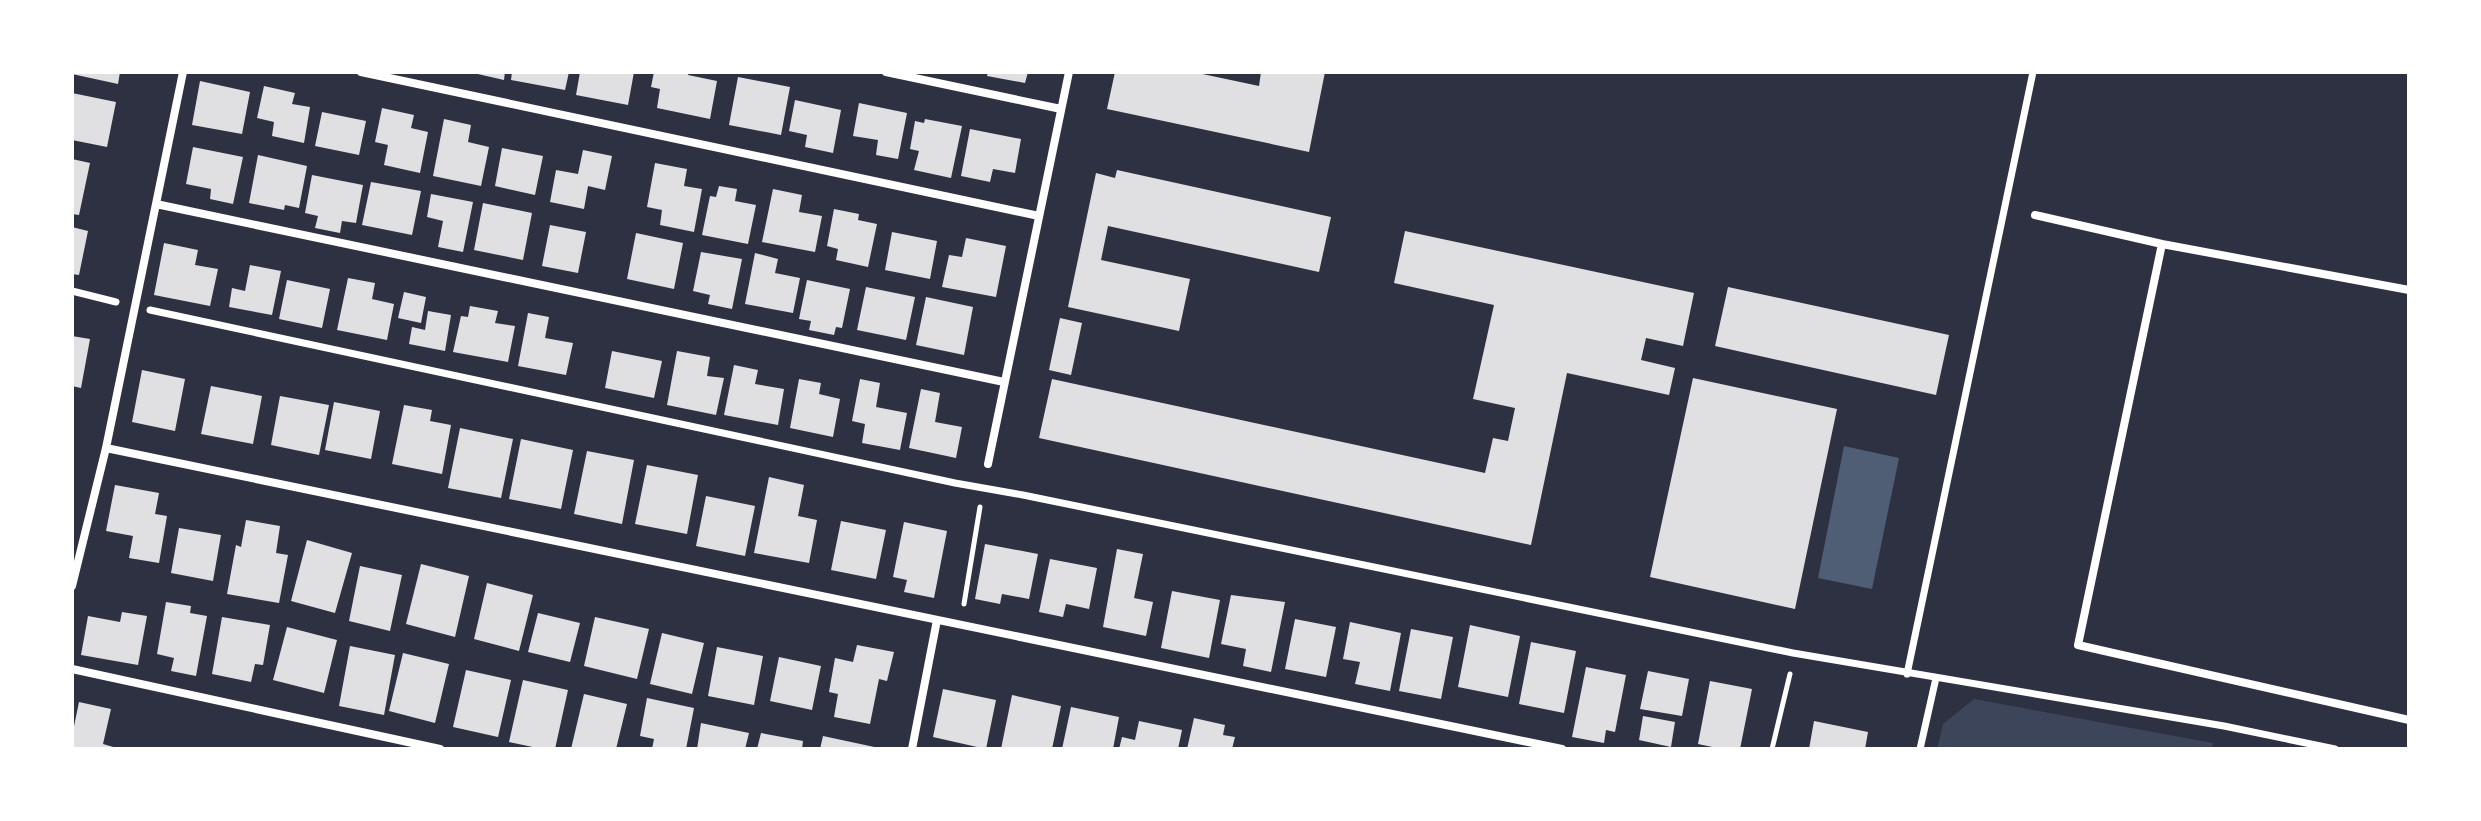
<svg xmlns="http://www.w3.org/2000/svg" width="2481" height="821" viewBox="0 0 2481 821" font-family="'Alegreya Sans',sans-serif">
  <rect width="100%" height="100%" fill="#2d3142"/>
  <path fill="#3c4559" d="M1974 699 2213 743 2212 749H1937L1943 724Z"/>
  <path fill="#4f5d75" d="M1844 446 1899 458 1872 589 1818 578Z"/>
  <path fill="#e0e0e3" d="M72 72H120L118 84 72 74Z
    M469 72H505L504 80Z
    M512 72H569L565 90 511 80Z
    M580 72H634L628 105 576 95Z
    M654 72H689L688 75 717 81 710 119 657 108 660 89 651 87Z
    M988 72H1028L1025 83 987 76Z
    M1115 72H1193L1259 86 1261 72H1325L1309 152 1107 109Z
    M738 77 790 87 781 135 729 125Z
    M200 81 250 92 242 134 192 125Z
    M264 86 295 93 292 104 310 107 304 143 272 136 274 122 257 118Z
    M72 93 116 102 107 147 72 140Z
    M795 100 841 110 833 153 805 147 807 135 789 131Z
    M859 103 907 113 898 159 876 155 878 140 853 136Z
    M382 108 414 115 411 128 428 132 420 173 384 165 388 145 375 142Z
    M322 112 366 121 359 155 315 146Z
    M444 119 471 125 468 142 489 147 481 186 433 176Z
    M925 119 962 126 951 178 914 170 919 151 910 149 915 121 924 123Z
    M970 129 1021 139 1015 173 993 169 990 182 961 176Z
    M193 147 243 157 233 204 210 199 211 189 186 184Z
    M502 148 543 156 535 195 495 186Z
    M583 150 612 156 605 190 588 186 584 209 550 202 556 170 578 174Z
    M258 155 307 166 299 208 285 205 284 210 249 203Z
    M72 159 90 163 79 215 72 214Z
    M655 163 687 169 684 186 702 189 694 232 660 225 662 210 647 207Z
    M1117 170 1331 217 1319 272 1108 226 1101 260 1190 279 1179 331 1068 307 1096 173 1115 178Z
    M312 175 363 185 356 223 342 221 340 233 315 228 318 216 305 213Z
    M371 182 421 191 412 235 362 225Z
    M719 186 737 189 735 201 756 205 748 244 702 235 710 196 716 197Z
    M773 189 802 195 799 212 822 216 815 252 762 242Z
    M431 194 473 202 463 252 438 247 443 221 427 217Z
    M483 203 532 213 523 260 474 250Z
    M834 209 859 214 858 220 877 224 868 267 836 260 838 249 827 246Z
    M550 225 586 232 578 273 542 266Z
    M72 227 88 231 79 275 72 274Z
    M1405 231 1694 293 1683 346 1646 338 1641 360 1675 368 1669 395 1567 373 1531 545 1039 438 1052 379 1485 473 1493 438 1508 441 1515 408 1473 399 1494 305 1394 283Z
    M892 232 937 241 930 279 885 270Z
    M636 233 683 243 674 289 627 279Z
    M966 238 1006 246 996 297 942 287 949 255 962 257Z
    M164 243 198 250 195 265 218 269 210 306 154 295Z
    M701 252 742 259 732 309 708 304 710 295 693 291Z
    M755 253 778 259 775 273 800 278 793 313 745 304Z
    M250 265 281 271 272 315 229 307 232 288 245 291Z
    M348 278 375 283 372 299 394 304 387 340 337 330Z
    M287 280 330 289 322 328 279 319Z
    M807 280 850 289 842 328 836 327 834 335 809 330 811 321 799 319Z
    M866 287 915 297 906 340 857 330Z
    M1728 287 1949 335 1936 395 1715 346Z
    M404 292 426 297 421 323 398 318Z
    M926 297 973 307 964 355 916 345Z
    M470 306 498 311 495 323 515 326 508 362 453 352 461 316 468 317Z
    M428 311 451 315 445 351 409 344 412 327 425 330Z
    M528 313 549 317 545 338 573 343 566 375 518 366Z
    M1060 318 1082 323 1071 375 1049 370Z
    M72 336 90 339 81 388 72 386Z
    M612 351 662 361 654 398 605 388Z
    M677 351 710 357 707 376 724 378 716 415 667 405Z
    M734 365 758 370 755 384 784 389 778 425 724 415Z
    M142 370 185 379 175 431 132 422Z
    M1693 378 1837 409 1795 609 1650 577Z
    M799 379 821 383 819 394 840 399 833 437 790 428Z
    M860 379 880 383 876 407 907 413 900 450 862 443 865 424 852 421Z
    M211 386 262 396 253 444 201 434Z
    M921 389 940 393 935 422 962 427 956 458 909 448Z
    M280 396 329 405 319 455 271 445Z
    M334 402 380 411 371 459 325 450Z
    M404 405 432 410 430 421 451 425 442 474 392 464Z
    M460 428 513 439 501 498 448 488Z
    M521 439 573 450 561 509 509 499Z
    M587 451 634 460 622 524 574 514Z
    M647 465 698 475 687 534 635 524Z
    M769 477 804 485 798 516 817 520 809 563 754 553Z
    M115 485 159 493 155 514 167 516 159 563 129 558 133 536 106 531Z
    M706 496 755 506 745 556 696 546Z
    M246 520 280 526 276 553 288 555 279 603 227 594 236 545 241 547Z
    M841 521 886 530 876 579 831 570Z
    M904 522 947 531 934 598 904 592 907 580 893 577Z
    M179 528 221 535 213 581 171 573Z
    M307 540 352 553 335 613 291 601Z
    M985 544 1038 554 1029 599 1002 594 1000 604 975 599Z
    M1117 549 1143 554 1134 598 1153 602 1146 636 1103 627Z
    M1050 559 1097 568 1089 609 1066 604 1063 617 1039 612Z
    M421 564 469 576 455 637 406 624Z
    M360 566 402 575 390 631 349 621Z
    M487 583 533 595 519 651 474 639Z
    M1172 591 1220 600 1209 658 1161 648Z
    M1231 595 1285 602 1271 672 1243 666 1246 649 1221 644Z
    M166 602 191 606 190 613 207 616 196 676 171 671 174 658 157 654Z
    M122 612 147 616 138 665 81 655 88 616 120 622Z
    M538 613 580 623 570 662 528 652Z
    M222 617 270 625 263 665 255 664 251 682 212 674Z
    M595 617 649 629 637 679 584 666Z
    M1295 619 1336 627 1326 677 1285 669Z
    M1350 622 1401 633 1390 691 1355 684 1360 662 1343 659Z
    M1470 625 1520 636 1508 697 1458 687Z
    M287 627 337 640 324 693 273 680Z
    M1411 629 1453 637 1441 699 1399 691Z
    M662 633 704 643 692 694 650 684Z
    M1531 642 1576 651 1564 713 1519 704Z
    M857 645 894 652 887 681 879 679 870 724 834 717 838 694 829 692 835 658 853 662Z
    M350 646 395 655 384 715 339 706Z
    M717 647 763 656 754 705 708 696Z
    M403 653 449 664 435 723 389 711Z
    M779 657 821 666 812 710 770 701Z
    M1586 667 1626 675 1615 732 1606 730 1604 743 1572 737Z
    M466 670 511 680 498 737 453 727Z
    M1648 671 1689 679 1682 716 1640 709Z
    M523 680 568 690 555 749H542L509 742Z
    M1710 681 1752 689 1740 749H1722L1698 744Z
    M943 689 996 700 986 749 933 737Z
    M584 694 627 704 616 749H571Z
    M1012 695 1061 706 1052 749H1001Z
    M647 698 694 708 686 749H652L654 739 640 736Z
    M79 702 111 709 103 744 120 749H72V736Z
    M1071 707 1119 717 1113 749H1062Z
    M1643 716 1675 722 1671 747 1639 740Z
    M1194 718 1225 725 1223 735 1235 737 1232 749H1187Z
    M1139 721 1182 730 1178 749H1119L1122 737 1135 740Z
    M1814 721 1868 732 1865 749H1809Z
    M701 723 749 733 745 749H697Z
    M761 733 803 741 802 749H757Z
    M823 736 879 748 878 749H820Z"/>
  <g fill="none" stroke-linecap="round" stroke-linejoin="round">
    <path stroke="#fff" stroke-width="5" d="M964 604 980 507
      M1772 749 1790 674"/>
    <path stroke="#fff" stroke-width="7" d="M72 291 116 302
      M150 310 955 483 1023 495 1793 653 2224 726 2335 749
      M1907 674 2033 72
      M1920 749 1936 678"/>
    <path stroke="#fff" stroke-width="8" d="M361 72 1039 216
      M886 72 1061 109
      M156 204 1004 382
      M2035 215 2162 244 2409 290
      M2162 244 2078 645 2409 720
      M106 448 1562 749
      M988 464 1069 72
      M72 586 106 448 183 72
      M72 669 440 749
      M912 749 937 620"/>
  </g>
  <rect width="2481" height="821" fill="none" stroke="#ffffff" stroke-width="148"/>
</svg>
